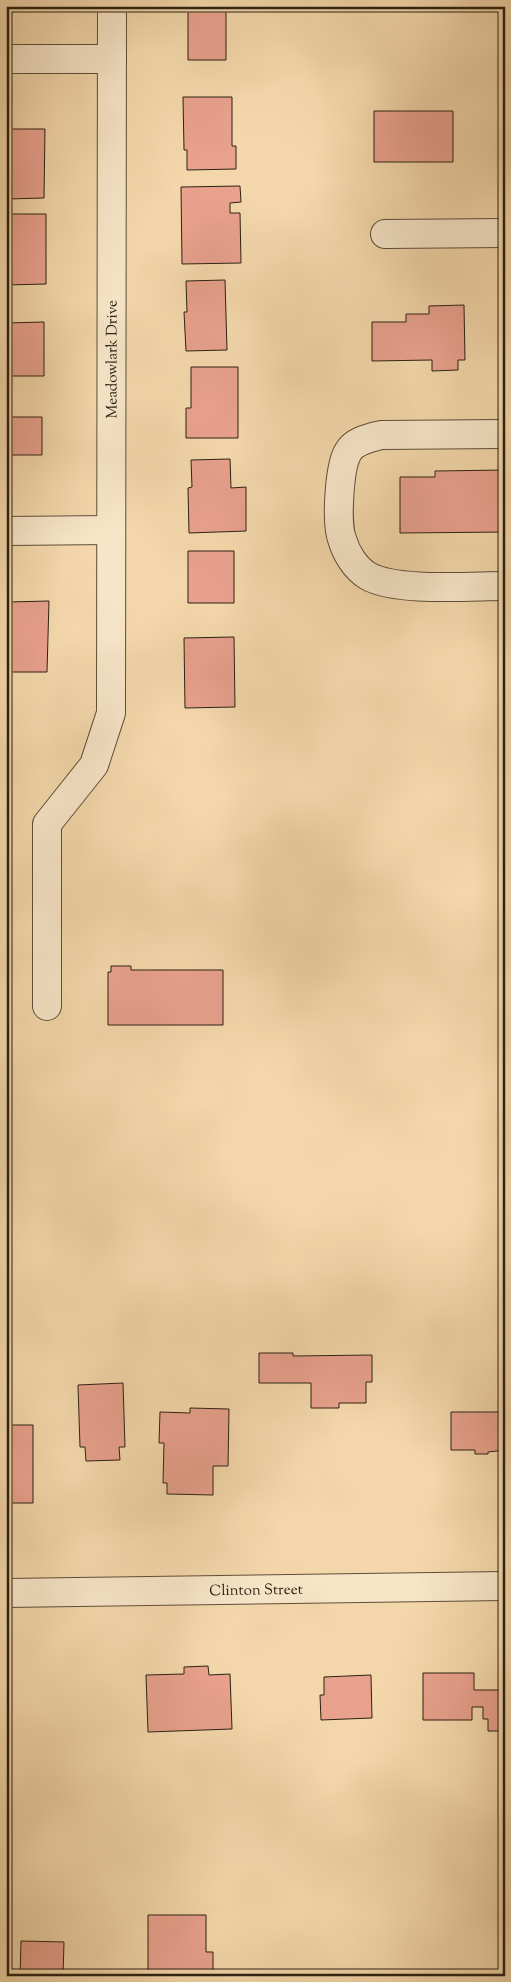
<svg xmlns="http://www.w3.org/2000/svg" width="511" height="1982" viewBox="0 0 511 1982" font-family="'Sorts Mill Goudy',serif">
  <rect width="100%" height="100%" fill="#f3d7aa"/>
  <filter id="stains"><feTurbulence type="fractalNoise" baseFrequency=".004" numOctaves="4"/><feColorMatrix values="0 0 0 0 .2 0 0 0 0 .09 0 0 0 0 .02 0 0 0 .5 -.17"/></filter>
  <radialGradient id="worn" r=".72"><stop offset=".6" stop-color="#630" stop-opacity="0"/><stop offset="1" stop-color="#630" stop-opacity=".3"/></radialGradient>
  <path fill="#e8a18d" stroke="#2c2113" d="M188 9H226V60H188Z
    M183 97H232V146H236V169L187 170V150H184Z
    M374 111H453V162H374Z
    M504 111H505V162H504Z
    M6 129H45L44 198 6 199Z
    M240 186 241 202 230 203V213H240L241 263 182 264 181 187Z
    M6 214H46V284L6 285Z
    M225 280 227 350 186 351 184 312H187L186 281Z
    M464 305 465 360H458V370L432 371V360L372 361V322H406V314H429V306Z
    M44 322V376H6V323Z
    M191 367H238V438H186V408H191Z
    M6 417H42V455H6Z
    M230 459 231 488 246 487V531L189 533 188 488 192 487 191 460Z
    M505 470V532L400 533V477H435V471Z
    M188 551H234V603H188Z
    M49 601 47 672H9L8 602Z
    M234 637 235 707 185 708 184 638Z
    M111 966H131V970H223V1025H108V972H111Z
    M259 1353H293V1356L372 1355V1382H366V1403H339V1408H311V1383H259Z
    M123 1383 125 1447H119L120 1460 86 1461 85 1447H80L78 1385Z
    M190 1408 229 1409 228 1466H213V1495L167 1494V1483H163L164 1443H159L160 1412 190 1413Z
    M451 1412H503V1414H505V1450L488 1452V1454H475V1450H451Z
    M6 1425H33V1503H6Z
    M208 1666 209 1675 230 1674 232 1729 148 1732 146 1675 184 1674V1667Z
    M423 1673H474V1690H505V1731H488V1719H483V1707H472V1720H423Z
    M371 1675 372 1718 321 1720 320 1695H324V1677Z
    M148 1915H206V1952H213V1976H148Z
    M21 1941 64 1942 63 1976H20Z"/>
  <g fill="none" stroke-linecap="round" stroke-linejoin="round">
    <g stroke="#5e4e39" stroke-width="30">
      <g id="minor">
        <path d="M6 59H112"/>
        <path d="M385 234 505 233"/>
        <path d="M505 434 381 435C369 438 354 441 348 452 339 467 336 524 342 539 346 553 355 568 368 576 396 592 470 586 505 586"/>
        <path d="M6 531 110 530"/>
        <path id="s1" d="M47 1006V824L94 765 111 713 112 6"/>
        <path id="s2" d="M6 1593 505 1586"/>
      </g>
    </g>
    <use href="#minor" stroke="#f7e5c8" stroke-width="28"/>
  </g>
  <g text-anchor="middle" stroke-width="4.5" stroke-linejoin="round" paint-order="stroke">
    <g font-size="15" fill="#2c2113" stroke="#f7e5c8">
      <text dy="5" stroke="none"><textPath href="#s1" startOffset="666">Meadowlark Drive</textPath></text>
      <text dy="5" stroke="none"><textPath href="#s2" startOffset="250">Clinton Street</textPath></text>
    </g>
  </g>
  <rect width="511" height="1982" fill="none" stroke="#f3d7aa" stroke-width="25"/>
  <rect x="8" y="8" width="496" height="1967" fill="none" stroke="#2c2113" stroke-width="2.5"/>
  <rect x="12" y="12" width="486" height="1957" fill="none" stroke="#2c2113"/>
  <rect width="100%" height="100%" filter="url(#stains)"/>
  <rect width="100%" height="100%" fill="url(#worn)"/>
</svg>
